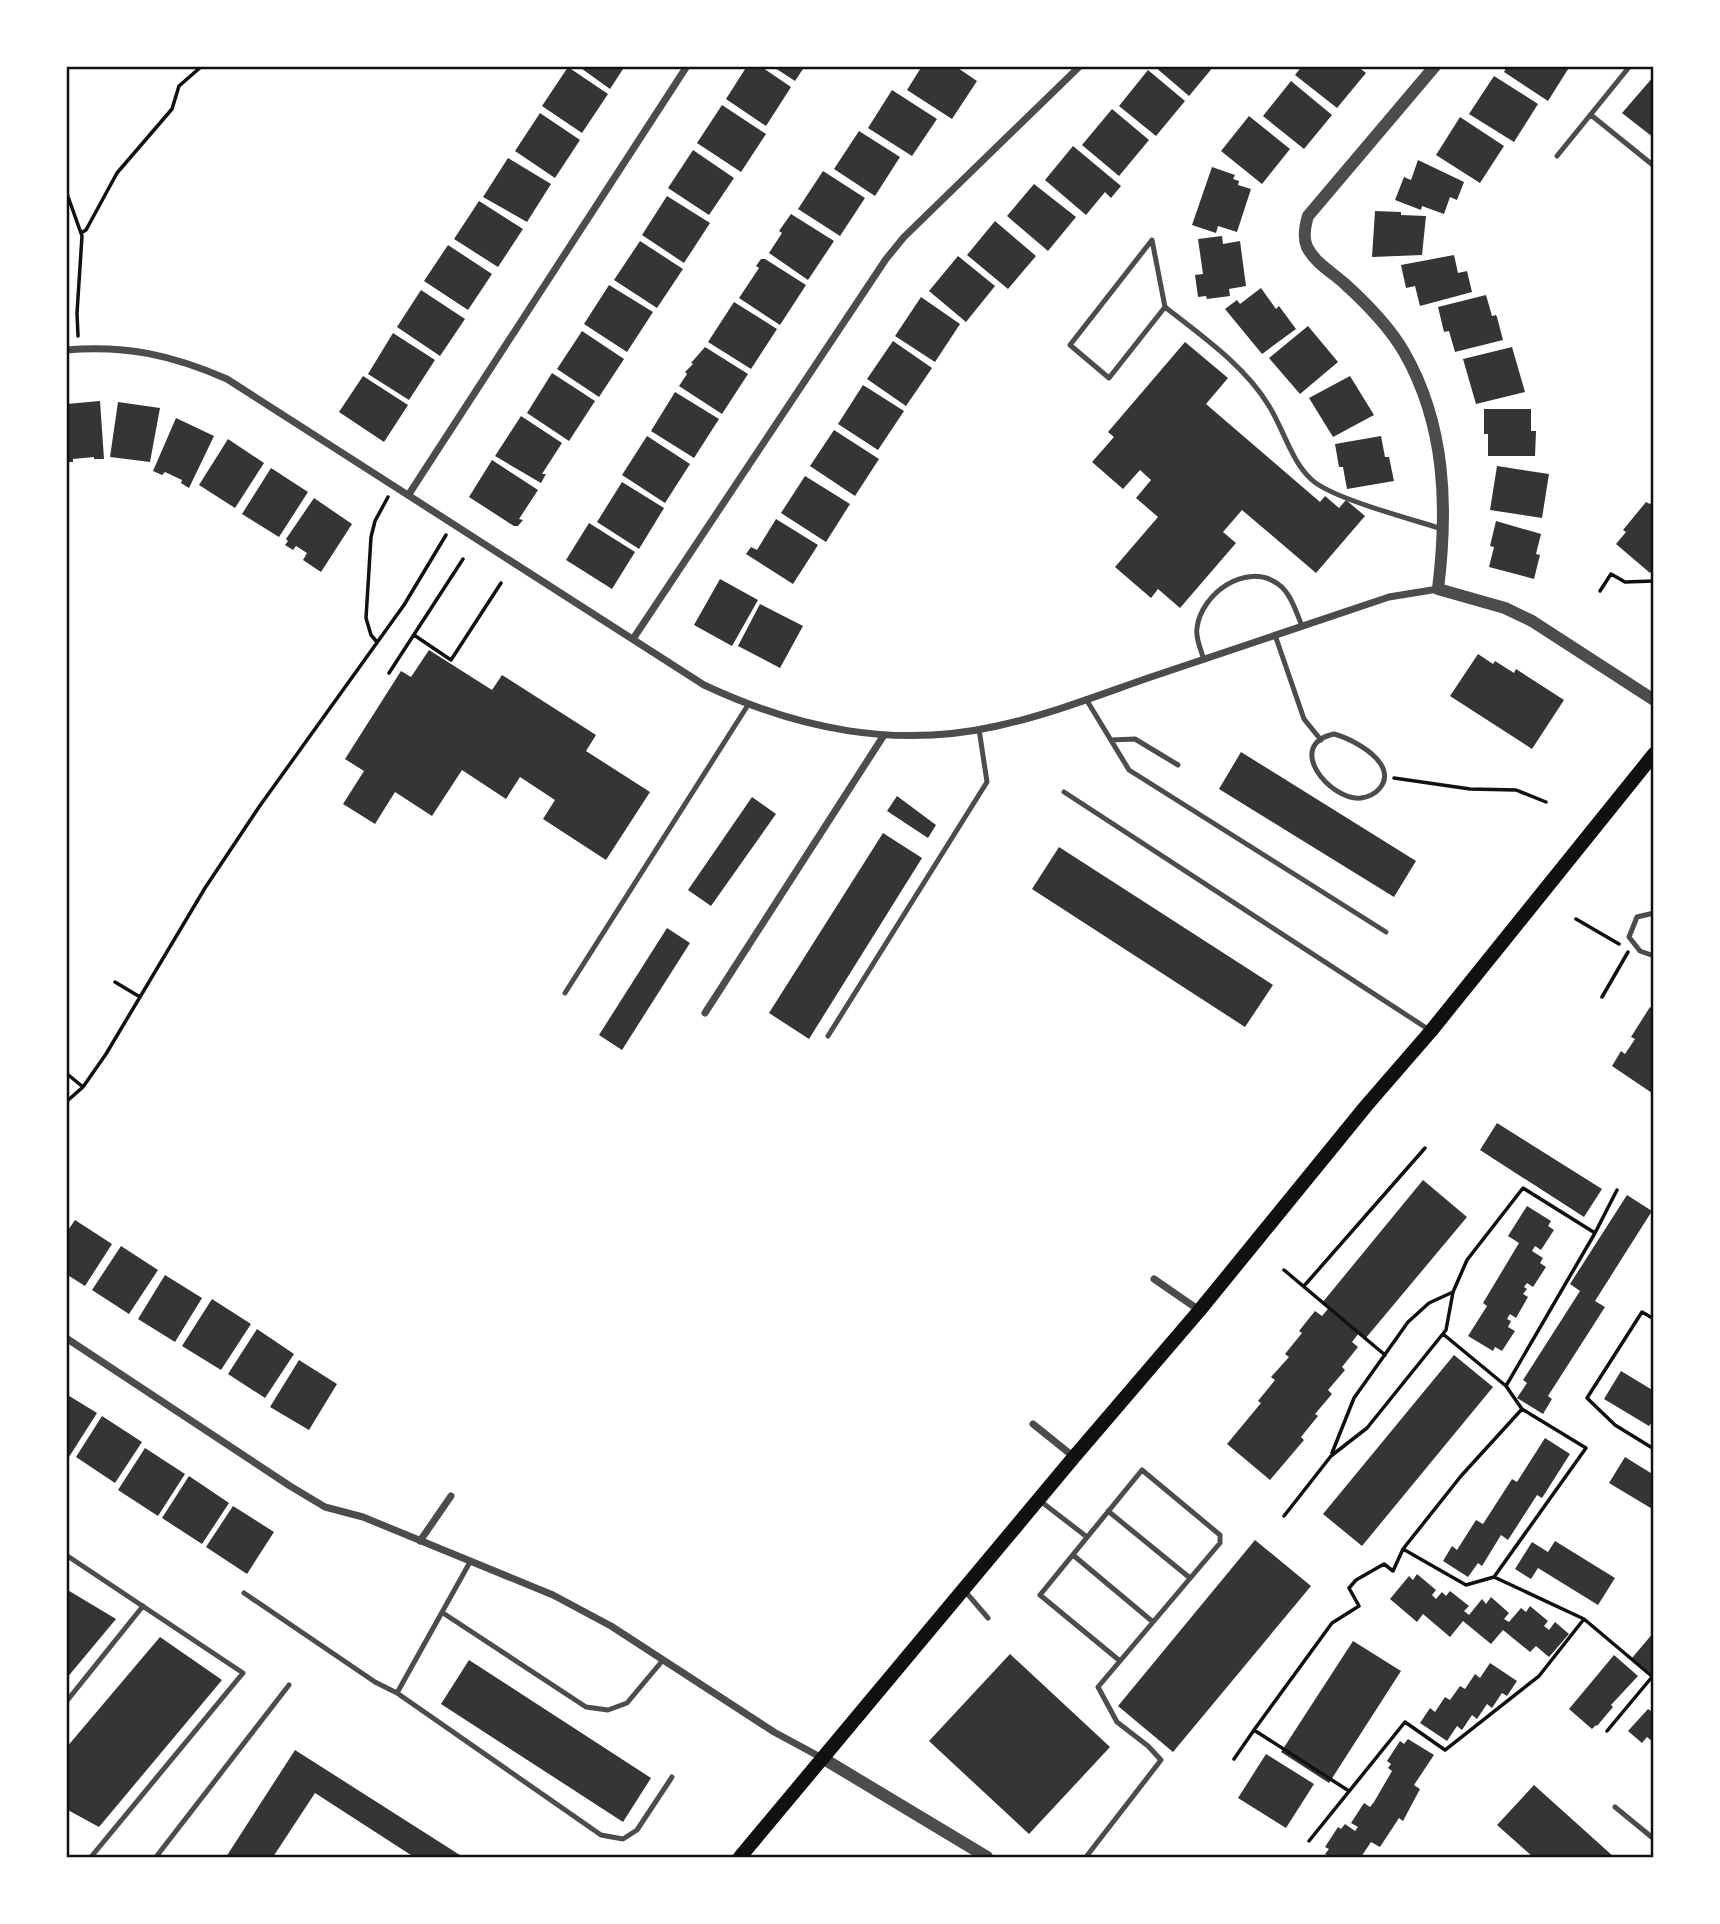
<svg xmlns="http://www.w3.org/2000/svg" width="1720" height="1924" viewBox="0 0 1720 1924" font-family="'Fira Sans',sans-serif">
  <rect width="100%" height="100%" fill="#fff"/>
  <path fill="#353535" d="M578 66H625L610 89Z
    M747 66H760L791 87 766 126 726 99Z
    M772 66H805L795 81Z
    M922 66H955L977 81 952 119 907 90Z
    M1154 66H1214L1189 96Z
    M1302 66H1357L1366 73 1337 108 1295 75Z
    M1507 66H1570L1548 101 1504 72Z
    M568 67 608 94 582 133 542 106Z
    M1148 70 1185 101 1156 136 1119 106Z
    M1494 76 1538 104 1514 142 1469 114Z
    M1654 76V138L1622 113Z
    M1291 81 1332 115 1304 149 1263 116Z
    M892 90 937 119 912 156 868 128Z
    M722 105 766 134 741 172 697 143Z
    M1112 109 1149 140 1119 176 1082 145Z
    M540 113 580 140 555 178 515 151Z
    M1249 116 1290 149 1262 184 1221 151Z
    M1460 117 1504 146 1480 183 1436 155Z
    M859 131 900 157 875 196 834 169Z
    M1073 146 1121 186 1111 198 1105 192 1086 215 1045 180Z
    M693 150 734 178 709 215 668 188Z
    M508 158 551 184 527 222 483 197Z
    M1418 160 1464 182 1457 200 1450 197 1444 214 1422 206 1421 210 1395 200 1404 177 1411 180Z
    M1212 167 1235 175 1233 179 1239 181 1238 185 1251 189 1237 232 1218 226 1216 233 1192 225Z
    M823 171 865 198 840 236 798 209Z
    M1034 184 1076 217 1048 251 1007 216Z
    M667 196 710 223 684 263 642 235Z
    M479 201 523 229 498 267 454 239Z
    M1375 211 1401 212V215L1426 216 1422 255 1372 257Z
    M791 214 834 241 808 280 769 253 782 233 779 231Z
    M995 221 1036 256 1008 289 967 255Z
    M1222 236 1223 244 1240 241 1246 286 1229 289 1230 296 1207 299 1206 296 1198 297 1195 275 1203 274 1198 239Z
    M640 241 683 269 657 308 614 280Z
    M448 245 492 274 468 310 424 281Z
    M1454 255 1458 273 1467 271 1472 292 1420 306 1415 286 1406 288 1401 265Z
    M958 256 995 286 966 322 929 291Z
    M761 259H765L806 285 780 325 739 298 759 268 756 266Z
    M609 285 653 312 627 352 584 324Z
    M1261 288 1276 309 1279 306 1296 329 1262 354 1225 309 1237 300 1240 304Z
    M421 290 465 319 440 356 397 327Z
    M1486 295 1492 316 1496 315 1497 317 1503 340 1455 352 1449 331 1444 332 1438 307Z
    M921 297 960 324 935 362 895 336Z
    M734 302 777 329 751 369 708 342Z
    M1308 326 1338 362 1300 394 1269 358Z
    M582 331 624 359 599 397 557 369Z
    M393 333 435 360 409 400 368 374Z
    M893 341 932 368 906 406 867 379Z
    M1185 342 1228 378 1206 404 1320 502 1325 496 1339 508 1346 500 1365 516 1316 573 1242 510 1223 532 1236 543 1180 608 1158 589 1151 598 1115 567 1158 517 1136 498 1151 480 1140 470 1123 489 1092 462 1114 437 1108 432Z
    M705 347 748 374 722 414 679 386 687 374 685 372 693 364 691 363Z
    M1512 347 1525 392 1476 404 1463 359Z
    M552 373 595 401 569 441 527 413Z
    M363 376 408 405 384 442 339 412Z
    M1350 376 1374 415 1333 437 1309 398Z
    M863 385 904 411 878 450 838 424Z
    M675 392 719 419 694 458 651 431Z
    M100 401 104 459H94V457L73 459V462H66V404Z
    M118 402 160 408 150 462 110 457Z
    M1484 409H1531V431H1536L1535 456H1488V434H1484Z
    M521 416 562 443 542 474H546L541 483 495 456Z
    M176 418 214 436 189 488 181 483 182 480 165 472 162 475 153 471Z
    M834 430 879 459 855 496 810 466Z
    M647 436 690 464 665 503 622 475Z
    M1381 436 1385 457H1389L1394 481 1347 489 1343 467H1339L1335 444Z
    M228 439 264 463 235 508 199 485Z
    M492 460 538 490 519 519 523 520 518 526H514L469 497Z
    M1497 466 1549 474 1542 518 1490 510Z
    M271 468 308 492 279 537 242 514Z
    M805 476 850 504 826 542 781 513Z
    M622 482 664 508 639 549 597 522Z
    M314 498 352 524 321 572 303 560 307 553 296 546 293 550 285 545 288 541 286 539Z
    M1654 500V569L1650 573 1616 544 1626 532 1623 530 1646 502 1650 504Z
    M776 519 818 545 793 584 746 554 751 547 757 550Z
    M1496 521 1541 534 1536 554 1540 555 1534 579 1489 567 1494 547 1490 546Z
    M589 523 635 552 612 589 566 560Z
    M720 579 758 600 732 646 694 625Z
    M760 604 803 626 780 668 738 646Z
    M429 650 492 690 502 675 596 735 586 751 650 792 606 860 543 819 555 800 520 777 506 799 462 770 432 816 395 792 375 824 343 804 364 771 345 759 401 671 411 677Z
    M1478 654 1493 664 1495 661 1514 673 1516 669 1564 700 1532 749 1450 696Z
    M1241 752 1416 861 1394 897 1219 789Z
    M897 796 936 825 928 838 887 811Z
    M752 797 776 814 711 906 688 890Z
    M883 833 922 858 809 1039 769 1013Z
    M1059 847 1273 985 1245 1027 1032 889Z
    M667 928 690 943 622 1050 599 1035Z
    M1650 1007 1654 1010 1652 1093 1612 1066 1621 1051 1625 1054 1635 1039 1631 1037Z
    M1497 1123 1602 1189 1584 1217 1480 1150Z
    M1423 1180 1467 1217 1365 1339 1359 1333 1352 1342 1358 1347 1342 1367 1345 1370 1328 1390 1332 1394 1315 1414 1318 1416 1301 1437 1304 1440 1270 1480 1227 1444 1261 1403 1258 1401 1275 1380 1271 1377 1289 1357 1285 1354 1302 1333 1299 1331 1315 1311 1322 1316 1328 1309 1322 1303Z
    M1627 1195 1652 1211 1595 1301 1605 1307 1548 1396 1552 1399 1543 1414 1517 1398 1527 1383 1523 1380 1580 1291 1570 1284Z
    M1527 1206 1551 1221 1548 1226 1554 1230 1541 1250 1535 1246 1532 1251 1543 1258 1540 1263 1546 1267 1533 1287 1527 1283 1524 1287 1527 1289 1523 1294 1528 1297 1516 1318 1510 1314 1507 1319 1511 1321 1508 1327 1515 1331 1502 1351 1495 1347 1493 1351 1468 1336 1487 1306 1483 1303 1519 1243 1508 1236Z
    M75 1220 112 1244 85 1286 66 1274V1233Z
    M121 1246 158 1270 129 1314 92 1290Z
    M165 1275 202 1298 175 1342 138 1319Z
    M212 1299 251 1324 221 1370 182 1346Z
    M257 1329 294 1354 265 1398 228 1374Z
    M1454 1355 1493 1387 1362 1546 1323 1514Z
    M299 1360 337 1384 309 1430 270 1407Z
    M1621 1371 1654 1391V1419L1649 1426 1604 1399Z
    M66 1394 97 1413 69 1457 66 1456Z
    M102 1416 142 1442 115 1483 76 1457Z
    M1545 1438 1570 1454 1542 1498 1537 1495 1508 1540 1501 1535 1482 1566 1478 1563 1468 1577 1443 1561 1452 1546 1457 1550 1476 1520 1483 1524 1512 1479 1517 1482Z
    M145 1448 185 1474 158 1516 118 1490Z
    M1625 1457 1654 1475V1510L1609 1483Z
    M189 1476 229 1503 202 1544 162 1518Z
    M233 1506 274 1532 247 1574 206 1547Z
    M1255 1540 1311 1586 1173 1752 1118 1706Z
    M1555 1541 1615 1578 1598 1605 1538 1568 1531 1579 1515 1569 1532 1542 1548 1552Z
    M1417 1574 1436 1590 1432 1595 1436 1599 1442 1592 1446 1596 1450 1591 1469 1606 1464 1611 1469 1615 1482 1599 1486 1604 1491 1597 1509 1613 1504 1619 1509 1622 1521 1608 1526 1612 1530 1606 1548 1621 1544 1626 1549 1630 1555 1622 1569 1634 1549 1657 1536 1646 1530 1652 1503 1630 1491 1644 1463 1621 1450 1637 1423 1614 1417 1622 1390 1599 1409 1576 1413 1580Z
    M66 1589 116 1619 66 1679Z
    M1654 1632V1676L1632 1658Z
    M160 1637 222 1680 99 1827 66 1809V1748Z
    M1353 1641 1401 1671 1329 1783 1281 1752Z
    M1010 1654 1110 1747 1029 1834 929 1741Z
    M1614 1655 1638 1676 1611 1705 1613 1707 1597 1726 1596 1725 1592 1729 1569 1709Z
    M469 1660 651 1778 623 1822 441 1704Z
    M1490 1663 1517 1681 1507 1696 1502 1693 1492 1708 1487 1704 1477 1719 1472 1715 1462 1730 1457 1726 1447 1741 1420 1723 1430 1708 1435 1712 1445 1697 1450 1700 1460 1686 1465 1689 1475 1674 1480 1678Z
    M1648 1709 1654 1713V1743L1647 1737 1642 1743 1628 1731Z
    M1408 1739 1434 1755 1414 1785 1420 1789 1403 1821 1399 1818 1380 1847 1371 1842 1361 1857 1328 1856 1325 1854 1329 1849 1325 1847 1338 1827 1341 1829 1345 1824 1355 1831 1358 1827 1351 1823 1364 1803 1370 1807 1374 1802 1392 1771 1388 1768 1391 1764 1387 1761 1400 1741 1404 1744Z
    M295 1750 463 1857H414L315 1793 273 1857H226Z
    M1266 1754 1314 1784 1286 1828 1238 1798Z
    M1534 1785 1614 1857H1533L1497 1825Z"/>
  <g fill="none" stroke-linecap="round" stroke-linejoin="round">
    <path stroke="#111" stroke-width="3.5" d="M66 191 82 236 77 313 78 336
      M81 233 86 230 117 173 172 109 179 86 202 66
      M1600 591 1611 574 1625 582 1654 581
      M414 635 451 660 501 583
      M377 642 371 635 366 618 371 537 375 521 388 497
      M389 673 463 559
      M1394 778 1470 789 1516 790 1546 802
      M1576 919 1619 944
      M115 982 140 997
      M1602 997 1628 952
      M66 1073 83 1087
      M66 1102 83 1087 106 1054 205 888 259 807 404 605 446 535
      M1284 1270 1385 1355
      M1304 1286 1425 1148
      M1654 1319 1642 1312 1587 1398 1615 1425 1654 1449
      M1443 1334 1506 1386 1595 1233 1617 1190
      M1506 1386 1522 1409 1461 1476 1403 1549 1466 1585 1494 1577 1586 1448 1522 1409
      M1332 1453 1354 1398 1408 1322 1429 1303 1453 1292
      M1284 1516 1331 1456 1367 1428 1446 1330 1453 1292 1467 1260 1523 1188 1595 1233
      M1584 1619 1654 1678
      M1607 1731 1652 1677
      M1234 1759 1254 1730
      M1349 1791 1254 1730 1332 1623 1359 1606 1349 1588 1356 1580 1384 1564 1393 1571 1403 1549
      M1309 1841 1405 1722 1445 1750 1539 1676 1584 1619 1494 1577"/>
    <path stroke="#4c4c4c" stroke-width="5" d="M1591 115 1654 166
      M1557 156 1630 66
      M1165 307 1152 240 1070 345 1109 378 1165 307C1202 336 1245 366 1269 406 1284 430 1291 461 1312 480 1333 499 1412 519 1442 529
      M1275 635 1304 719 1321 740
      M1204 660C1201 650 1195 637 1197 628 1201 594 1246 561 1278 584 1291 593 1296 612 1302 626
      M1086 699 1129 770 1386 932
      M1334 734C1354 739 1399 764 1380 788 1375 794 1368 797 1361 798 1330 801 1284 745 1334 734Z
      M1111 740 1135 739 1178 765
      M1064 792 1431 1031
      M1654 913 1637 917 1629 937 1640 951 1654 956
      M565 993 748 705
      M828 1036 987 782 979 729
      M1039 1500 1087 1537
      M1108 1511 1190 1578
      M66 1555 243 1673 91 1857
      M1073 1555 1153 1622
      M470 1562 397 1693 601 1835 623 1839 637 1830 672 1777
      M964 1590 988 1618
      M244 1593 375 1682 397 1693
      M443 1613 586 1707 608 1710 627 1703 663 1660
      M66 1702 143 1606
      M1615 1807 1654 1839
      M156 1857 289 1685
      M1086 1857 1161 1760 1148 1746 1117 1722 1098 1687 1220 1543V1535L1142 1470 1040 1595 1120 1661"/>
    <path stroke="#4c4c4c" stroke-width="7" d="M66 350C127 345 172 355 227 379L704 685C798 729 895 749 997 726 1048 715 1099 695 1148 678 1229 651 1309 624 1389 597L1438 589
      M409 494 687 66
      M633 639 886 259 904 237 1080 66
      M705 1013 884 735
      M1154 1279 1199 1310
      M66 1338 290 1486 325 1507 363 1517 553 1595 611 1626 774 1732 824 1759
      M1033 1424 1074 1457
      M420 1541 451 1496"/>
    <path stroke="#4c4c4c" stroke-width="12" d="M1435 66 1308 216C1305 226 1303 238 1307 247 1315 263 1332 272 1345 284 1367 304 1389 326 1404 352 1446 425 1448 508 1438 589L1505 608 1532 621 1654 700
      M824 1759 987 1857"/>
    <path stroke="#111" stroke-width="14" d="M740 1857 1074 1457 1199 1311 1366 1106 1431 1031 1654 754"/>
  </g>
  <rect width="1720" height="1924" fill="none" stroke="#ffffff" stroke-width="136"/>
  <rect x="68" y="68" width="1584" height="1788" fill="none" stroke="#111" stroke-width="2.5"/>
</svg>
